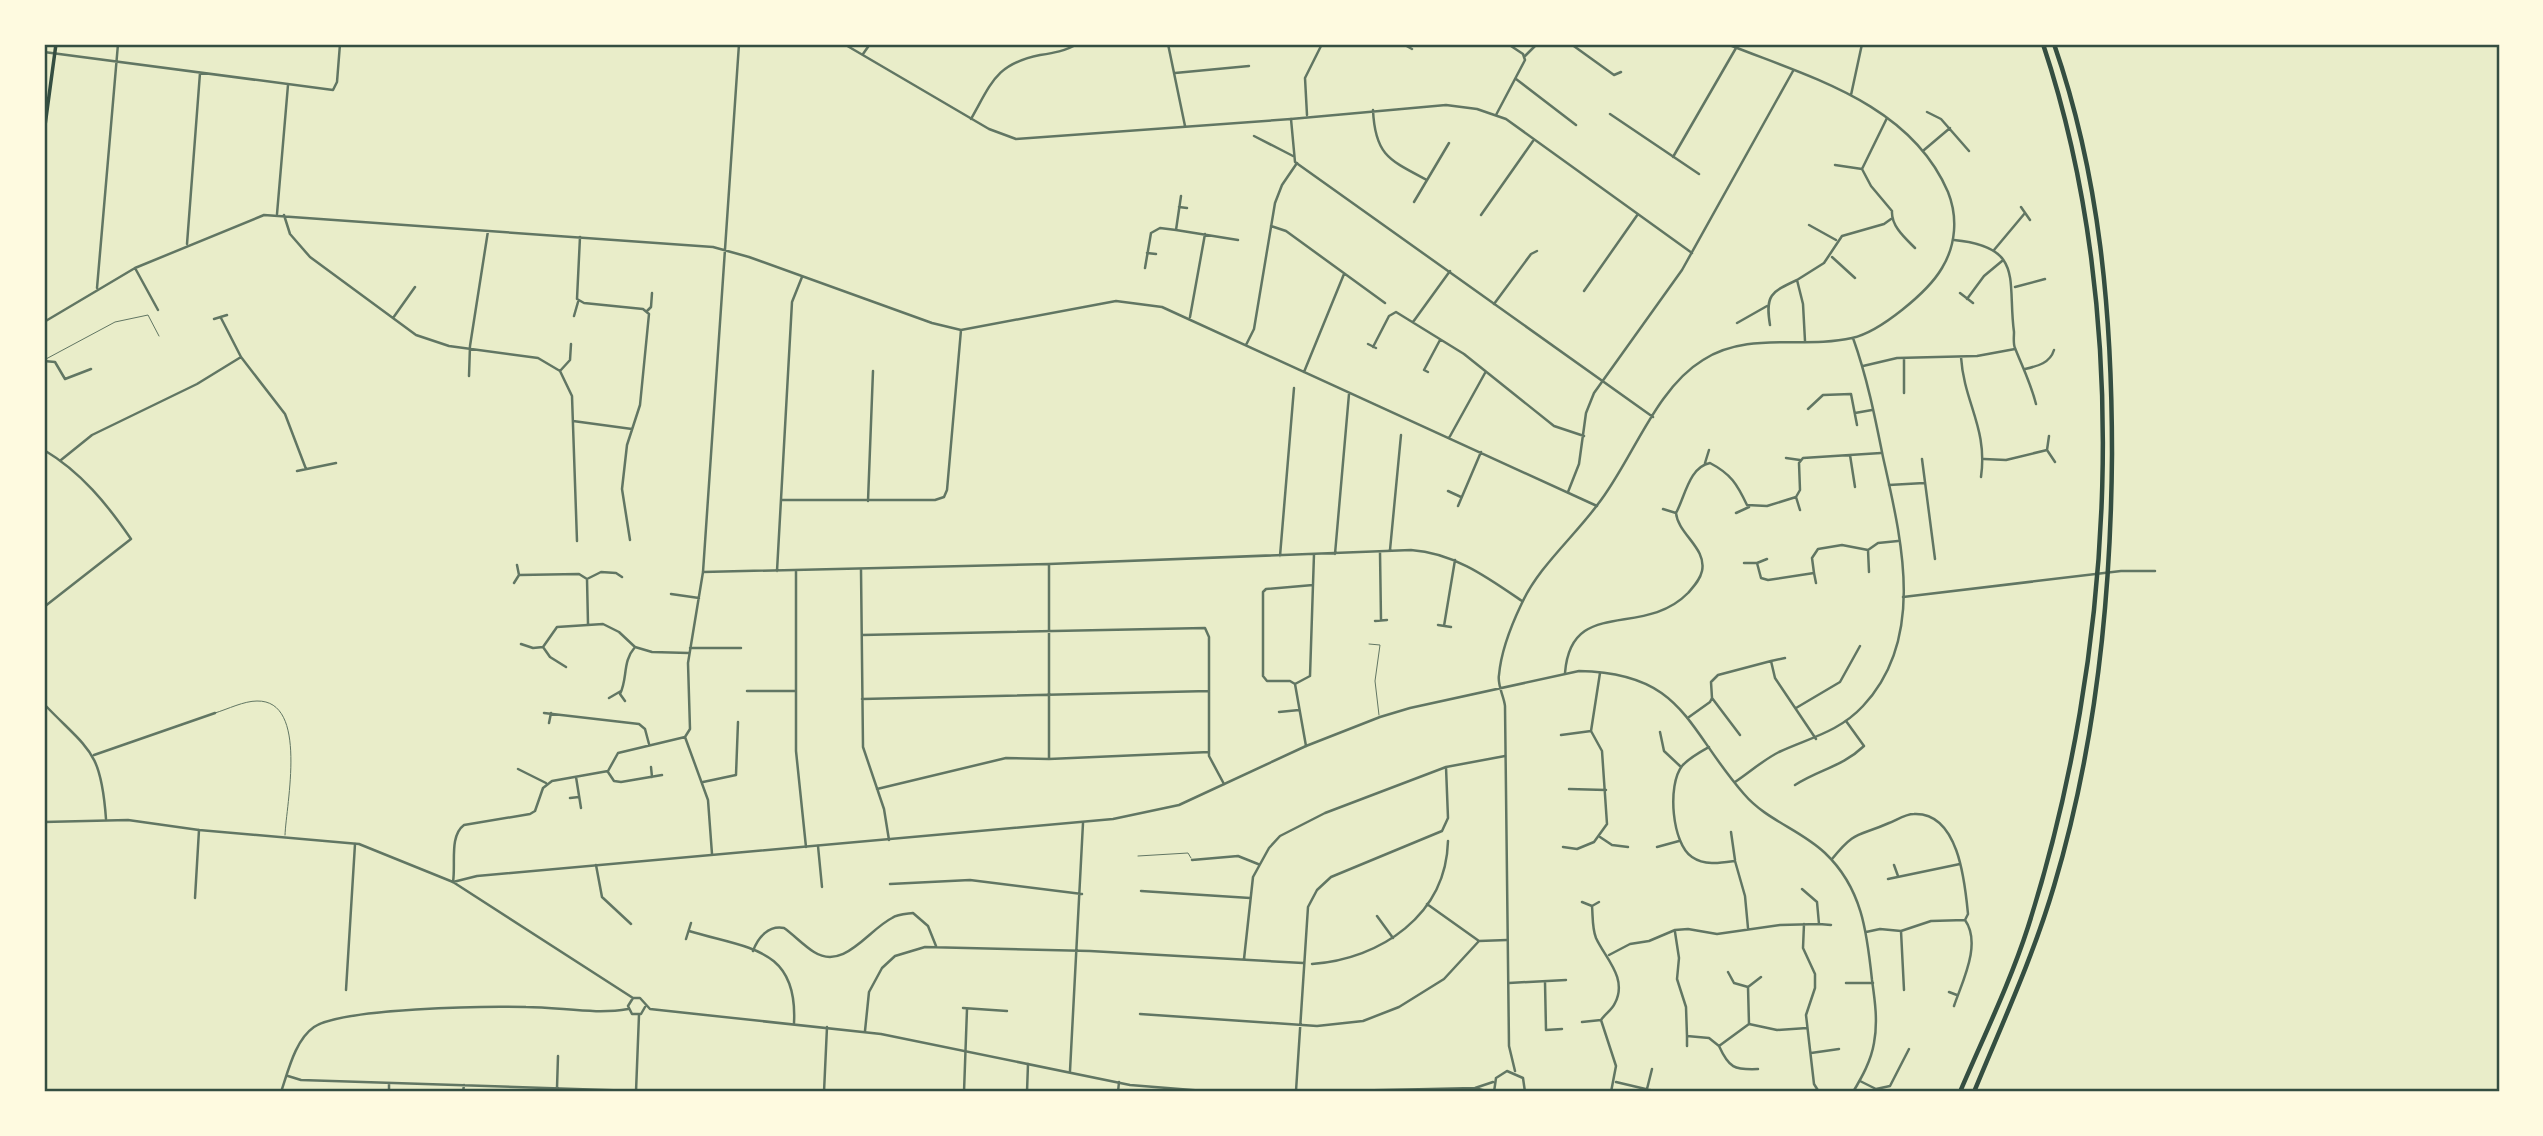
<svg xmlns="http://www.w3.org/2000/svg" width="2543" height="1136" viewBox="0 0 2543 1136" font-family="'Archivo Narrow',sans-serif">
  <rect width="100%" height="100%" fill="#e9edc9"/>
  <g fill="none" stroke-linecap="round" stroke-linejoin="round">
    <path stroke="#617663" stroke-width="1" d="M46 359 115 322 148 315 159 336
      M1369 644 1380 645 1375 681 1379 715
      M215 713C228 709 244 701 257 701 309 700 286 805 285 835
      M1138 856 1188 853 1191 858"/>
    <path stroke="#617663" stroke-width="2.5" d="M1093 44 1094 45
      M1403 44 1412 49
      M1571 44 1614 75 1621 72
      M44 52 333 90 337 82 340 44
      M863 54 870 44
      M1525 56 1537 44
      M1175 73 1249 66
      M1516 79 1576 125
      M1373 110C1375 155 1389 160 1427 180
      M1927 112 1941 119 1969 151
      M1610 114 1699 174
      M1307 115 1305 78 1322 44
      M1496 115 1525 60 1523 54 1508 44
      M1887 118 1862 169 1871 186 1892 211C1891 226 1905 238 1915 248
      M971 119C992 82 996 64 1040 55 1053 53 1066 51 1077 44
      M1291 119 1446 105 1477 109 1506 119 1692 253
      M1254 136 1293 156
      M1924 150 1950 128
      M1673 157 1736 48
      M1835 165 1862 169
      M1414 202 1449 143
      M1179 207 1187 208
      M2021 207 2030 220
      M277 214 288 85
      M284 215 290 234 310 257 416 335 449 346 538 358 560 371 572 396 577 541
      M1481 215 1533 141
      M1809 225 1836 240
      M1271 226 1286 231 1385 303
      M1176 230 1238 240
      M580 237 577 299 584 303 643 309 649 314 640 405 627 445 622 489 630 540
      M1954 240C2025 247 2007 280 2014 332 2014 337 2013 344 2015 348 2022 366 2031 384 2036 404
      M187 244 200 73
      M1994 250 2025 213
      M1147 253 1156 254
      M1832 257 1855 278
      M135 268 158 310
      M1145 268 1151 233 1160 228 1176 230 1181 196
      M2015 287 2045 279
      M97 288 118 44
      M1584 291 1638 214
      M1960 293 1973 303
      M1967 299 1984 276 2002 261
      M1494 304 1531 254 1537 251
      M647 311 651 307 652 293
      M574 316 578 302
      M1190 317 1205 234
      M221 318 241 357 285 414 306 469
      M393 318 415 287
      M214 319 227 315
      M44 322 135 268 264 215 713 247 749 257 932 323 961 330 1116 301 1162 307 1597 506
      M1413 322 1450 271
      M1737 323 1767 306
      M1770 325C1765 295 1771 292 1797 280
      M1805 341 1803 304 1797 280 1824 263 1842 236 1884 224 1891 219
      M1368 344 1376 348
      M1246 345 1254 329 1275 203 1282 185 1297 163
      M1373 347 1389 316 1396 312 1464 354 1554 426 1584 436
      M1961 357C1964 403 1988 428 1981 477
      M44 361 55 362 65 379 91 369
      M1863 366 1897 358 1977 356 2015 349
      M2025 369C2038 366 2050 363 2054 350
      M560 371 570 360 571 344
      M1304 372 1344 274
      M1428 372 1424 370 1440 340
      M469 376 470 346 488 231
      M1904 393V358
      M1808 409 1823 395 1851 394 1857 425
      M1855 413 1872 410
      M573 421 632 429
      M2049 436 2047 450 2055 462
      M1449 438 1485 373
      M44 450C81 472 107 504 131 539L44 607
      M1850 455 1855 487
      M1786 458 1800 460
      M1922 459 1935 559
      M1984 459 2006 460 2047 450
      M61 460 92 435 197 384 241 357
      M1705 463 1709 450
      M297 471 336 463
      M1889 485 1924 483
      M1448 491 1461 497
      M1568 492 1579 464 1586 413 1594 393 1682 270 1793 71
      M1796 497 1800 510
      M782 500H935L944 497 947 490 961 330
      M868 501 873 371
      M1458 506 1481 452
      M1663 509 1676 513
      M1736 513 1749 507
      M1390 550 1401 435
      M1868 550 1869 572
      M1380 552 1381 620
      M1335 554 1349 394
      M1280 556 1294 388
      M1744 563H1757L1767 559
      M1757 563 1761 578 1768 580 1814 573 1812 558 1818 549 1842 545 1868 550 1878 543 1898 541
      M861 570 863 747 884 809 889 840
      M777 571 792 302 802 277
      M796 571V751L806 847
      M703 572 1049 564 1411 550C1454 553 1487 577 1522 601
      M1814 573 1816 583
      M519 575 579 574 587 579 601 572 616 573 622 577
      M587 579 588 624
      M514 583 519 575 517 565
      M671 594 699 598
      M1903 597 2121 571H2155
      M1375 621 1387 620
      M1438 625 1451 627
      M1444 626 1455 560
      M862 635 1205 628 1209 637V756L1224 784
      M521 644 533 648 543 647 550 657 566 667
      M543 647 557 627 603 624 619 632 635 647 652 652 689 653
      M690 648H741
      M1771 661 1785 658
      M1565 673C1571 596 1643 639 1688 593 1694 586 1700 580 1702 571 1707 548 1678 534 1676 513 1685 497 1689 467 1710 463 1731 474 1737 484 1747 505L1767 506 1796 497 1800 490 1799 463 1803 458 1881 453
      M1295 684 1290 681H1267L1263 676V592L1266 589 1313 585
      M747 691H795
      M609 698 621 691
      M862 699 1209 691
      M625 701 620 694C628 678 622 662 635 647
      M44 704C89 751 101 749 106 819
      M1796 708 1840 682 1860 646
      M1279 712 1299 710
      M544 713 639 724 645 729 649 744
      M1689 717 1710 702 1712 698
      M549 723 551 713
      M1660 732 1664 751 1680 766
      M1561 735 1591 731
      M1740 735 1712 698 1711 682 1718 675 1771 661 1775 678 1816 739
      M1306 746 1295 684 1310 676 1314 554
      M1709 747C1700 752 1689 758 1682 766 1667 785 1672 844 1692 857 1705 866 1721 863 1735 861L1745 896 1748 928
      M94 755 215 713
      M1049 759V564
      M651 767 652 777
      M518 769 546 783
      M608 772 614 781 621 782 662 775
      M576 777 581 808
      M703 782 736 775 738 722
      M1795 785C1820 769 1842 767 1864 746L1846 721
      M877 789 1006 758 1049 759 1209 752
      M1569 789 1606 790
      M570 798 579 797
      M1731 832 1735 860
      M1600 837 1612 845 1628 847
      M818 846 822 887
      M1563 847 1577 849 1594 842 1607 824 1602 751 1591 731 1600 673
      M1657 847 1679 841
      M712 854 708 800 685 737 690 729 688 663 703 572 739 44
      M1832 859C1856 829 1858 837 1889 823 1897 820 1905 814 1914 814 1959 812 1965 883 1968 914L1965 920C1982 944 1962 982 1954 1006
      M1192 860 1238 856 1258 864
      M596 865 602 897 631 924
      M1894 865 1898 876
      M1888 879 1960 864
      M453 882C456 864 449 836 464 825L530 814 535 811 543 788 552 781 608 771 618 753 685 737
      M890 884 970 880 1082 894
      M1141 891 1250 898
      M195 898 199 830
      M1582 902 1592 906
      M1599 902 1592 906C1593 917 1592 928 1596 938 1605 958 1628 978 1615 1003 1612 1010 1605 1014 1601 1020L1616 1066 1611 1092
      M1427 904 1479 941 1507 940
      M1377 916 1393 938
      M1804 924 1803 948 1815 974V988L1806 1015 1814 1084 1819 1092
      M1819 924 1831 925
      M689 931C748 949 798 947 794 1023
      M1901 931 1904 990
      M1675 932 1679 958 1677 979 1686 1007 1687 1036 1709 1038 1719 1046 1749 1024 1777 1030 1807 1028
      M1866 932 1880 929 1901 931 1931 921 1965 920
      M686 939 691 923
      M753 951C758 937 769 925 784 928 794 935 803 945 814 952 844 971 868 930 892 918 898 914 906 914 913 913L928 926 936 946
      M1609 955 1630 944 1649 941 1675 930 1688 929 1717 934 1780 925 1819 924 1817 902 1802 889
      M1244 959 1253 877 1269 848 1280 836 1325 813 1446 767 1505 756
      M1312 964C1381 959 1446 915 1448 841
      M1728 972 1734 983 1748 987 1761 977
      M1545 982 1546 1030 1562 1029
      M1509 983 1566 980
      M1846 983H1873
      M1748 987 1749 1024
      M346 990 355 844
      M1949 992 1957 995
      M963 1008 1007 1011
      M1140 1014 1317 1026 1363 1021 1399 1007 1444 979 1479 941
      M1582 1022 1601 1020
      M865 1031 869 992 882 968 895 956 925 947 1090 951 1303 963
      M1687 1036V1046
      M1719 1046C1729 1068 1734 1070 1758 1069
      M1811 1053 1839 1049
      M1070 1071 1083 823
      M288 1076 301 1080 636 1091
      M1860 1081 1876 1089 1890 1086 1909 1049
      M1616 1082 1654 1091
      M557 1088 558 1056
      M1647 1089 1652 1069
      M1296 1091 1308 907 1317 890 1331 877 1442 831 1448 818 1446 767
      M389 1092V1083
      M463 1092 464 1085
      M636 1092 639 1015
      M824 1092 827 1027
      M964 1092 967 1009
      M974 1092H980
      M1027 1092 1028 1064
      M1118 1092 1119 1082"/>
    <path stroke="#617663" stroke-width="2.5" d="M844 44 989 129 1016 139 1291 119 1295 162 1653 417
      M1168 44 1185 126
      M1851 95 1862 44
      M1735 782C1750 772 1763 760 1779 752 1809 738 1839 732 1863 706 1927 638 1901 538 1883 457 1875 417 1867 377 1853 338
      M44 822 128 820 199 830 359 844 453 882 633 998H640L650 1009 881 1034 1130 1085 1217 1092
      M453 882 477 876 1113 819 1179 805 1306 746 1380 717 1410 708 1579 671C1684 673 1686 728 1744 794 1766 820 1801 830 1825 853 1862 888 1867 932 1872 980 1875 1001 1878 1022 1874 1043 1871 1061 1862 1077 1853 1092
      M633 998 628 1006 632 1014H641L645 1007
      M1515 1071 1509 1046 1505 706C1504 696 1497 685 1499 675 1501 652 1511 626 1521 605 1538 567 1574 537 1598 504 1632 461 1655 389 1703 360 1748 331 1803 349 1852 338 1880 332 1928 292 1942 268 1956 245 1958 217 1948 192 1910 103 1809 77 1727 44
      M1478 1089 1492 1092
      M281 1092C288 1072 295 1040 314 1027 342 1008 487 1006 526 1007 560 1007 595 1015 628 1009
      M1295 1092 1475 1088 1493 1082
      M1494 1092 1496 1078 1507 1071 1523 1078 1525 1092"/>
    <path stroke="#344e41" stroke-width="3.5" d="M44 133 56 44"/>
    <path stroke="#344e41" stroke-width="4.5" d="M1960 1092C1983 1038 2010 983 2028 927 2115 655 2134 317 2043 44
      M1974 1092C2002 1024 2033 957 2054 886 2096 746 2111 599 2112 454 2112 315 2100 176 2054 44"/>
  </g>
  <rect width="2543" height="1136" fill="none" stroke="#fefae0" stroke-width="91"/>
  <rect x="46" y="46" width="2452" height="1044" fill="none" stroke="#344e41" stroke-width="2.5"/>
</svg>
